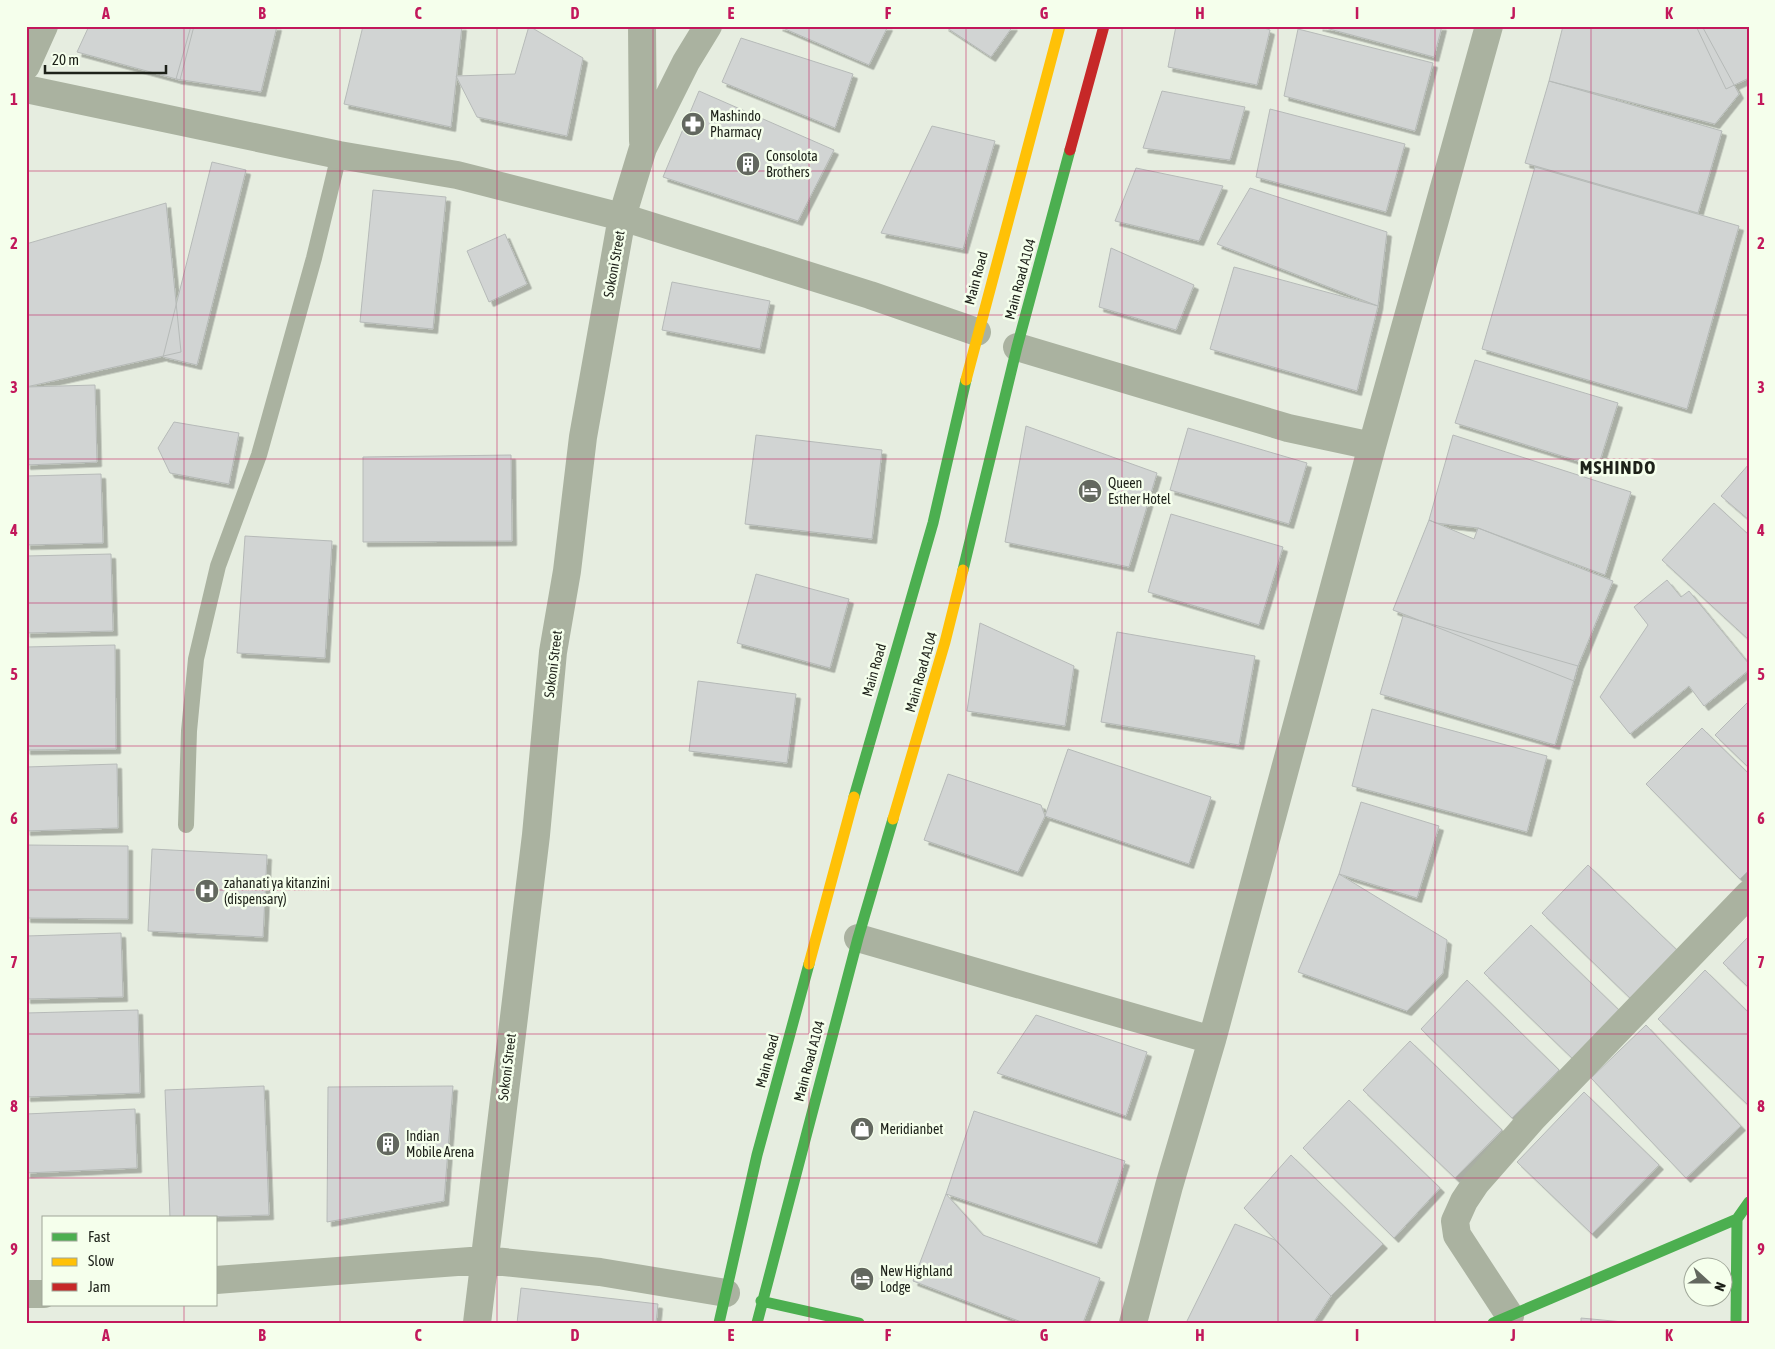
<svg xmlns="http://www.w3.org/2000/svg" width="1775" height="1349" viewBox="0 0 1775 1349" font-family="'Asap Condensed',sans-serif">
  <defs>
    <filter id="shadow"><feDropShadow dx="4.5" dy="4.5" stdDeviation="0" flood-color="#0004"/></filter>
  </defs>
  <rect width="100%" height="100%" fill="#e6ede0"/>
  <path fill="#d1d4d3" stroke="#b6bab8" filter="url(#shadow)" d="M89 26H194L180 80 77 52Z
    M191 26H277L261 92 176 79Z
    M363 26H462L451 127 344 104Z
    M529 26 583 58 567 136 477 117 456 76 515 74Z
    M778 26H888L869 65Z
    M944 26H1013L991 57Z
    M1176 26H1259L1270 30 1257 85 1168 67Z
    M1318 26H1442L1434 57Z
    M1563 26H1702L1739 94 1715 124 1549 81Z
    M1696 26H1749V78L1726 89Z
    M1298 29 1433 63 1415 131 1284 96Z
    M741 38 853 74 835 128 722 82Z
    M1549 81 1722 131 1698 213 1525 163Z
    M699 91 834 150 798 221 663 177Z
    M1162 91 1245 107 1230 160 1143 148Z
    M1270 109 1405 144 1386 212 1256 177Z
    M932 126 995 141 963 249 881 233Z
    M212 162 246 170 197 365 163 357Z
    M1535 167 1739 226 1687 409 1482 349Z
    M1136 168 1223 186 1199 241 1115 221Z
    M1250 188 1387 232 1378 306 1217 244Z
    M373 190 446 197 433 329 360 322Z
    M166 203 181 352 26 387V244Z
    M505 234 527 284 489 302 467 251Z
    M1111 248 1194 285 1176 330 1099 307Z
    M1234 267 1378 306 1357 391 1210 349Z
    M672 282 770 301 760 349 662 330Z
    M1475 360 1618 403 1598 467 1455 423Z
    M95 385 97 462 26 465V387Z
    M174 422 239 433 229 484 170 473 158 448Z
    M1026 426 1157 473 1129 567 1005 542Z
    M1188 428 1307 463 1289 524 1170 490Z
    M756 435 882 450 872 539 745 524Z
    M1453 435 1631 492 1605 575 1478 528 1436 523 1429 520Z
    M511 455 512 541 363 542V457Z
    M1749 464V520L1721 496Z
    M101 474 103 543 26 545V476Z
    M1714 503 1749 535V640L1662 560Z
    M1171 514 1283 547 1259 625 1148 592Z
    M1429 520 1474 539 1478 528 1613 581 1578 666 1574 681 1393 610Z
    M245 536 332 541 325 658 237 653Z
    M111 554 113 631 26 633V556Z
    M756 574 849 599 830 668 737 643Z
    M1667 580 1681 597 1689 591 1749 664V670L1704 706 1689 686 1630 734 1600 697 1648 625 1634 607Z
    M1403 616 1578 666 1555 745 1380 694Z
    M980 623 1074 666 1065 726 967 711Z
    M1117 632 1255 656 1239 745 1101 722Z
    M115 645 116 749 26 750V647Z
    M698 681 796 694 787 763 689 751Z
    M1749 701V768L1715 735Z
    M1372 709 1547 756 1527 832 1352 786Z
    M1702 728 1749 774V870L1740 879 1646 784Z
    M1068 749 1211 797 1189 864 1045 816Z
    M117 764 118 828 26 831V767Z
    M948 774 1041 805 1045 816 1018 872 924 840Z
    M1361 802 1439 826 1417 898 1339 874Z
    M26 845 128 846V919L26 918Z
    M152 849 267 855 263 937 148 931Z
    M1588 865 1680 953 1633 1001 1542 913Z
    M1339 874 1447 940 1443 973 1407 1011 1298 972Z
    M1531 925 1623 1014 1576 1062 1484 973Z
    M121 933 123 997 26 999V936Z
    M1749 936V988L1723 963Z
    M1705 970 1749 1013V1106L1658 1019Z
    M1467 980 1559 1070 1512 1118 1421 1029Z
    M138 1010 140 1093 26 1097V1013Z
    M1036 1015 1147 1052 1126 1116 997 1073Z
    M1646 1025 1741 1126 1686 1178 1591 1078Z
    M1410 1041 1502 1130 1455 1178 1363 1090Z
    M264 1086 269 1215 170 1218 165 1090Z
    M453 1086 444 1201 327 1222 328 1087Z
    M1584 1092 1659 1165 1592 1234 1517 1162Z
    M1349 1100 1440 1188 1394 1238 1303 1148Z
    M135 1109 137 1168 26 1173V1114Z
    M974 1111 1125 1161 1097 1244 946 1194Z
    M1291 1155 1383 1244 1331 1296 1244 1208Z
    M946 1194 983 1235 1100 1278 1083 1323H1024L913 1281Z
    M1235 1224 1275 1240 1331 1296 1313 1323H1186Z
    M521 1288 658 1304 656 1323H517Z
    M1581 1318 1634 1323H1581Z"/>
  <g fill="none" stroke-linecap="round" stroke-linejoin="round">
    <path stroke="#aab2a0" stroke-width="16" d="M186 825 189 731 196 659 218 566 259 455 314 258 339 155"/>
    <path stroke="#aab2a0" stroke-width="28" d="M642 26 643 141
      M26 66 44 26
      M26 89 339 155 457 175 622 217 870 295 977 332
      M1017 347 1288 428 1372 446
      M858 938 1212 1040
      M216 1280 484 1260 600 1272 726 1293
      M26 1294H44
      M1510 1316 1457 1235 1455 1221 1464 1201 1476 1183 1533 1118 1749 894
      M477 1323 536 835 553 652 567 571 583 437 622 217 643 148 686 62 708 26
      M1133 1323 1169 1186 1212 1040 1372 446 1489 26"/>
    <path stroke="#4caf50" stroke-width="11" d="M963 570 1017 347 1070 150
      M854 797 933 523 966 380
      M761 1301 859 1323
      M719 1323 757 1155 809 964
      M757 1323 858 938 893 819
      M1493 1323 1737 1219
      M1736 1323 1737 1219 1749 1202"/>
    <path stroke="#ffc107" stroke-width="11" d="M966 380 1060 26
      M893 819 945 642 963 570
      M809 964 854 797"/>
    <path stroke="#c62828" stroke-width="11" d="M1070 150 1104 26"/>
  </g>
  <path fill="none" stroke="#c2185b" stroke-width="1" stroke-opacity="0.55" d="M184 26V1218M340 26V1323M497 26V1323M653 26V1323M809 26V1323M966 26V1323M1122 26V1323M1278 26V1323M1435 26V1323M1591 26V1323M26 171H1749M26 315H1749M26 459H1749M26 603H1749M26 746H1749M26 890H1749M26 1034H1749M26 1178H1749M184 1305V1323"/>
  <defs>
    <g id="pharmacy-disc" transform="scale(1.25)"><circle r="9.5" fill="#63685f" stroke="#f5ffec"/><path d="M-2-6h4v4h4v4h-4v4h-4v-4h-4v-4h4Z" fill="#fff"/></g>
    <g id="building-disc" transform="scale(1.25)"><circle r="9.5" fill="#63685f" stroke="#f5ffec"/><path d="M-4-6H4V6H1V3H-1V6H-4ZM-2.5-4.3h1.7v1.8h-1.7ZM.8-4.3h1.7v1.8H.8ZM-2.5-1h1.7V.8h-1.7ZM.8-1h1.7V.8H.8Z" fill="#fff"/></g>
    <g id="hotel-disc" transform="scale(1.25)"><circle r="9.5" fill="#63685f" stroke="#f5ffec"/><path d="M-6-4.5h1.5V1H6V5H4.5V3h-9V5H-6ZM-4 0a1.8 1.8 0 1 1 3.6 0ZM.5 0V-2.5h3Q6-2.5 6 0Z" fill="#fff"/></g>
    <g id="hospital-disc" transform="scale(1.25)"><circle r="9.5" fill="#63685f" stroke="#f5ffec"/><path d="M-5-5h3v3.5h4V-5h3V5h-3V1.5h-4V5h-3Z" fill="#fff"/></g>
    <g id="shop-disc" transform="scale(1.25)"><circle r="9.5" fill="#63685f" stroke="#f5ffec"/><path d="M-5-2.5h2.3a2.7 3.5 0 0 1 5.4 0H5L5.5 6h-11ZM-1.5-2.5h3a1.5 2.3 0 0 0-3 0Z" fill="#fff"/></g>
  </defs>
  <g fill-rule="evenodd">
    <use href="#pharmacy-disc" x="693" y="124"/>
    <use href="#building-disc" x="748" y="164"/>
    <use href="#hotel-disc" x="1090" y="491"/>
    <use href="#hospital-disc" x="207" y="891"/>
    <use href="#shop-disc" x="862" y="1129"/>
    <use href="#building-disc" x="388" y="1144"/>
    <use href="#hotel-disc" x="862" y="1279"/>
  </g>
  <g text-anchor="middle" stroke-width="5" stroke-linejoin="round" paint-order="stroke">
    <g font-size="14" fill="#1d2119" stroke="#f5ffec" text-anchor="start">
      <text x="710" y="121">Mashindo<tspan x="710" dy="16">Pharmacy</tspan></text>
      <text x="766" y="161">Consolota<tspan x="766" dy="16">Brothers</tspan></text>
      <text x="1108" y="488">Queen<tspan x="1108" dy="16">Esther Hotel</tspan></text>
      <text x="224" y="888">zahanati ya kitanzini<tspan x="224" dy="16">(dispensary)</tspan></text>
      <text x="880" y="1134">Meridianbet</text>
      <text x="406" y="1141">Indian<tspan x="406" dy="16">Mobile Arena</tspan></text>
      <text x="880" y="1276">New Highland<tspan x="880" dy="16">Lodge</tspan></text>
    </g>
    <g font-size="14" fill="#1d2119" stroke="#f5ffec">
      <text transform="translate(614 264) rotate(-80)" y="5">Sokoni Street</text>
      <text transform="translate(976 278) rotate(-75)" y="5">Main Road</text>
      <text transform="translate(1020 279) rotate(-75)" y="5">Main Road A104</text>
      <text transform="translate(553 664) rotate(-83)" y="5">Sokoni Street</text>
      <text transform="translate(874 670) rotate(-74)" y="5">Main Road</text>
      <text transform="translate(921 672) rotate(-74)" y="5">Main Road A104</text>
      <text transform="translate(767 1061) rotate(-75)" y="5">Main Road</text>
      <text transform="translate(809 1061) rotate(-75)" y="5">Main Road A104</text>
      <text transform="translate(507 1067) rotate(-83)" y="5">Sokoni Street</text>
    </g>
    <g font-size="19" font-weight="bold" letter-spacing="1" fill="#1d2119" stroke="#f5ffec">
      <text x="1618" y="474">MSHINDO</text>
    </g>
  </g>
  <rect width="1775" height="1349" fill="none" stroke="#f5ffec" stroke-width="55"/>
  <rect x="42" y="1216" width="175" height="90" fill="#f5ffec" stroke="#9fa698"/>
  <rect x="52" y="1233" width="25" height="8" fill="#4caf50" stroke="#9fa698"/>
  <text x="88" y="1242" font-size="15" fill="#1d2119">Fast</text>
  <rect x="52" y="1258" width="25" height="8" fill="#ffc107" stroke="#9fa698"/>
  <text x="88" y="1266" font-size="15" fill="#1d2119">Slow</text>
  <rect x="52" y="1283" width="25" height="8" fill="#c62828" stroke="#9fa698"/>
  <text x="88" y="1292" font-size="15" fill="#1d2119">Jam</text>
  <g transform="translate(1708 1282) rotate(111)"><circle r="24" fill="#f5ffec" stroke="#9fa698"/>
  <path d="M0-4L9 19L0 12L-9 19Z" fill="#63685f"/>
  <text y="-8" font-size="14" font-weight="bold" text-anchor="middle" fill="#1d2119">N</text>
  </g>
  <path d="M45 65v8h121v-8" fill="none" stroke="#1d2119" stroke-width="2.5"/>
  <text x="52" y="65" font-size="15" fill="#1d2119" stroke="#f5ffec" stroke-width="4" paint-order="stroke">20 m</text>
  <rect x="28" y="28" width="1720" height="1294" fill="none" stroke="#c2185b" stroke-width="2"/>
  <g font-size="16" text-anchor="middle" font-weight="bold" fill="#c2185b">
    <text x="106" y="19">A</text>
    <text x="262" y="19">B</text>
    <text x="418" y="19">C</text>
    <text x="575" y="19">D</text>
    <text x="731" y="19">E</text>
    <text x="888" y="19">F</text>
    <text x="1044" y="19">G</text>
    <text x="1200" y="19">H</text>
    <text x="1357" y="19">I</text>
    <text x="1513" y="19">J</text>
    <text x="1669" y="19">K</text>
    <text x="14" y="105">1</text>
    <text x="1761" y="105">1</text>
    <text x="14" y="249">2</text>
    <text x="1761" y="249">2</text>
    <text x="14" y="393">3</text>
    <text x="1761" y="393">3</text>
    <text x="14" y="536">4</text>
    <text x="1761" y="536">4</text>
    <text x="14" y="680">5</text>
    <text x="1761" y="680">5</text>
    <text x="14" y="824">6</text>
    <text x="1761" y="824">6</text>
    <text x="14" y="968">7</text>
    <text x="1761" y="968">7</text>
    <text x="14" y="1112">8</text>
    <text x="1761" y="1112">8</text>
    <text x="14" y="1255">9</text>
    <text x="1761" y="1255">9</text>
    <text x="106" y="1341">A</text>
    <text x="262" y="1341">B</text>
    <text x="418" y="1341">C</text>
    <text x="575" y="1341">D</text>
    <text x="731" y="1341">E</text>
    <text x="888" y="1341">F</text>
    <text x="1044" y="1341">G</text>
    <text x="1200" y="1341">H</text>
    <text x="1357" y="1341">I</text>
    <text x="1513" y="1341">J</text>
    <text x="1669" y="1341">K</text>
  </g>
</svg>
